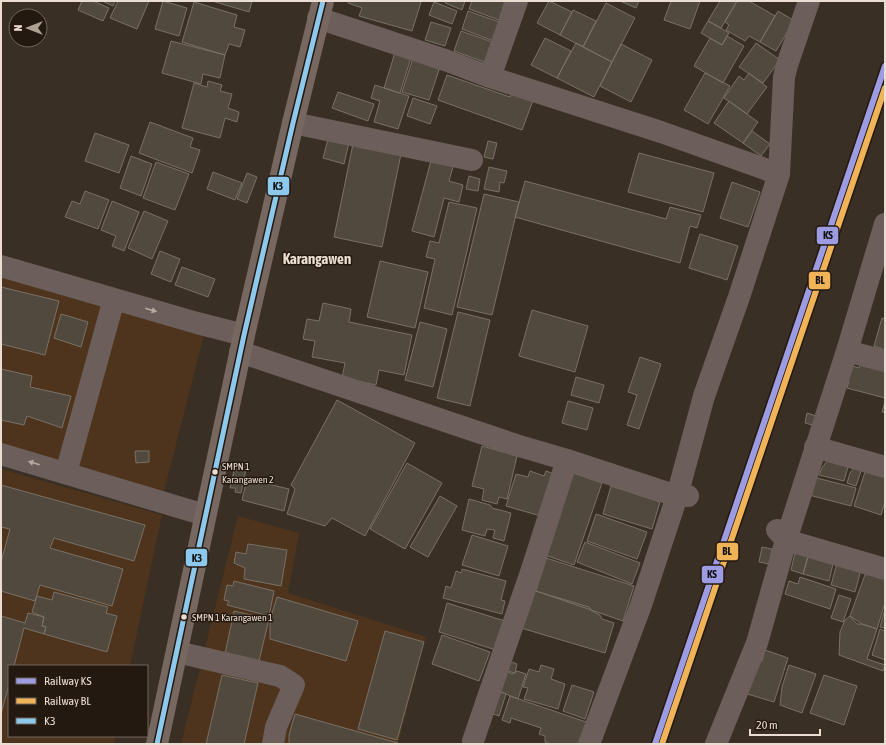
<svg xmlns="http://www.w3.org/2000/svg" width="886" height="745" viewBox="0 0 886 745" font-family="'Asap Condensed',sans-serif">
  <rect width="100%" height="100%" fill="#3a2f24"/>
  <path fill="#4e341d" d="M1 255 209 315 161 503 1 456Z
    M1 469 162 515 130 666H9V736H116L114 744H1Z
    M238 516 299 533 288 593 427 637 424 642 398 744H181Z"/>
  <path fill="#51493e" stroke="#797166" d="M82 1H93L109 8 103 21 78 10Z
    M102 1H115L113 6Z
    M118 1H149L137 29 110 18Z
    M163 1 187 8 179 36 155 29Z
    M212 1H252L249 12Z
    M349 1H419L421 2 412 31 359 16 362 8 348 3Z
    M446 1H465L462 10 445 3Z
    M472 1H505L499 20 469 9Z
    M549 1 572 12 560 35 537 23Z
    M620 1H639L636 8Z
    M671 1H700L690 29 664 20Z
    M720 1H737L721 28 708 21Z
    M737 1H749L775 16 760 42 749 36 745 41 726 30 729 25 725 22Z
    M194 2 237 15 234 27 245 30 240 47 229 44 225 55 182 42Z
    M434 2 457 11 452 24 429 15Z
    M606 3 635 18 612 62 583 47Z
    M573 10 596 21 583 47 560 35Z
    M468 11 505 24 499 43 462 29Z
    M778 11 793 20 792 24 776 51 760 42Z
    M708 21 729 33 722 45 701 33Z
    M431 22 451 28 445 46 425 40Z
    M461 31 498 44 490 64 454 51Z
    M727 36 744 46 723 83 694 66 710 38 722 45Z
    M545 38 571 51 557 78 531 65Z
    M171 41 225 55 220 78 203 74 201 84 162 73Z
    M576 43 612 62 594 97 557 78Z
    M756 43 780 60 763 83 739 67Z
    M621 44 652 60 631 102 600 86Z
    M397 46 413 51 400 93 384 88Z
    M414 55 441 64 429 100 402 92Z
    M705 73 730 86 708 124 684 110Z
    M749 73 767 87 747 114 724 98 739 76 744 80Z
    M447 75 510 97 514 87 535 95 522 130 438 100Z
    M208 81 222 85 220 91 232 94 228 108 239 112 237 122 225 118 220 138 182 128 194 83 207 87Z
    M375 85 409 96 398 129 374 122 380 101 371 98Z
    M338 92 374 104 368 121 332 108Z
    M413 98 437 106 430 124 407 116Z
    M729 101 758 122 743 143 714 123Z
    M150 122 193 138 190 147 200 150 192 173 139 153Z
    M752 131 770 144 761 156 743 143Z
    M330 132 350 138 344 164 323 158Z
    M95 133 129 145 119 173 85 161Z
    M354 139 402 149 382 247 334 237Z
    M488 141 497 143 493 159 484 157Z
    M639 153 714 173 703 212 628 192Z
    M131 156 152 164 141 196 120 188Z
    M432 157 454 163 449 181 463 185 459 202 444 198 434 237 412 231Z
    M156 162 189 174 175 210 143 198Z
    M489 167 507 171 504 183 500 182 499 192 484 189Z
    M213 172 242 183 235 200 207 189Z
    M247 173 257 177 247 203 237 199Z
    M469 176 480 179 478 191 466 189Z
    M525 181 666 219 670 207 701 215 697 228 690 226 680 263 515 217Z
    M732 182 760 192 748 227 720 218Z
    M85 191 109 200 98 229 65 217 72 201 80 204Z
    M484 194 519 202 492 315 457 307Z
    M112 201 139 212 124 251 112 246 116 236 101 230Z
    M449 202 477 208 452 315 424 308 435 259 426 257 430 241 439 243Z
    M144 211 168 221 152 259 128 248Z
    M700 234 738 246 727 280 689 268Z
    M160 251 180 259 171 282 151 274Z
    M380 261 428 272 415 328 367 317Z
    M182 267 215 279 208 297 175 285Z
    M1 287 59 301 45 355 1 344Z
    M323 303 351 309 349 322 412 335 404 375 379 370 376 385 342 378 345 363 312 357 315 341 303 339 307 319 319 321Z
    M532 310 588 326 575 372 519 356Z
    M458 312 490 320 470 406 437 398Z
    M61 314 88 322 81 347 54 338Z
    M882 318 885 319V350L874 346Z
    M420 322 447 329 433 387 405 380Z
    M640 357 661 364 639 429 627 425 637 395 628 392Z
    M861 362 885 369V398L847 388 849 381 845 378 849 365 859 368Z
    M1 369 32 376 30 387 71 396 62 428 27 416 24 425 1 420Z
    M576 377 604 385 599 403 571 395Z
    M337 400 415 443 365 536 332 518 325 526 287 514 295 489 291 485Z
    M568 401 593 408 587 430 562 423Z
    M885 401V413L882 412Z
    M807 413 819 417 816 426 805 423Z
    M482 446 517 456 507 499 499 497 497 504 482 500 484 489 472 486Z
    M135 451H149V462L136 463Z
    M827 461 848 467 844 481 819 475 822 468Z
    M242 463 247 465 241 493 235 492 236 488H230L235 466 241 468Z
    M407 463 442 483 405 549 370 529Z
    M855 467 862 468 856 486 847 483 850 473Z
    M866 469 885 475V502L881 515 854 506Z
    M530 471 544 476 546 471 554 474 544 517 506 506 516 474 528 477Z
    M570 472 602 483 574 565 542 554Z
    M813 477 856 488 851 506 809 495Z
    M247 479 289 489 284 511 242 500Z
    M1 485 145 525 134 561 54 538 50 548 123 569 112 606 40 585 35 601 1 591V562L10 529 1 527Z
    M611 486 660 502 652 529 603 514Z
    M440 496 457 506 428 557 410 547Z
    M469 499 490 505 492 508 511 513 504 541 493 538 495 530 487 529 485 536 462 530Z
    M596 514 647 532 637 559 587 541Z
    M472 535 508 546 499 576 462 565Z
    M585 542 640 563 632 584 577 562Z
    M248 544 287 550 281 586 244 579 245 568 234 563 236 552 246 554Z
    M762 547 772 549 769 564 759 562Z
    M795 553H809L803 574 791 570Z
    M809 553 834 560 829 581 803 574Z
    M546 558 634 586 623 621 536 591Z
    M837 563 861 570 855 592 831 585Z
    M462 569 506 581 501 600 505 601 502 614 443 598 446 586 451 588 456 571 461 573Z
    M866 572 885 576V603L877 629 862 624 850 616Z
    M800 577 836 589 830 609 785 594 789 581 798 584Z
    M234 581 274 591 269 616 227 605 229 601 224 600 227 585 233 586Z
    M532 590 589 607 592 611 600 615 602 619 614 623 605 653 521 628Z
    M54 592 108 607 106 613 117 616 107 652 44 634 46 627 42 626 44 617 32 612 37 596 52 600Z
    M839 595 851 599 843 622 831 618Z
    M277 597 358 621 346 661 270 639V620Z
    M447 603 505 621 496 650 439 632Z
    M885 609V628L880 627Z
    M234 611 269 619 259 661 225 654Z
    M28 613 44 617 42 626 46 627 44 634 24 628 14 666H9V684L1 714V616L25 623Z
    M850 616 857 624H862L877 629 867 659 885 665 883 671 839 655 840 632 845 620Z
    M880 629 885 631V660L872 655Z
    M385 631 424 642 397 740 358 729Z
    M442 635 490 652 479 681 432 664Z
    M765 650 788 658 774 702 744 693 754 661H762Z
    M504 659 517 664 515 673 501 669Z
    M541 665 554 669 551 679 565 684 558 709 524 699 528 688 523 687 529 669 539 672Z
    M789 665 816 674 802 713 780 705 782 687Z
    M503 670 513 674 517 671 526 674 518 699 496 690Z
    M222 675 258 683 244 744H206Z
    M824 675 857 686 844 725 810 713Z
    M572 685 594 692 585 719 563 711Z
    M496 690 506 694 499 716 487 712Z
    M510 696 589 723 582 744H550L545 742V736L539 734 541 728 511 718 510 723 502 720Z
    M295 714 398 743V744H289V735Z"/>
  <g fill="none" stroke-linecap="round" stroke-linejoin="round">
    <path stroke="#6c5f5b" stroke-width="22" d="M318 18 445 60 490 77 661 132 779 174
      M490 77 517 1
      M293 123 472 160
      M1 266 197 323 244 335
      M847 351 885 361
      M240 352 516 445 567 460 677 496H688
      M815 447 885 467
      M1 454 205 515
      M66 473 114 299
      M777 530 786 540 885 569
      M177 652 280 676 294 685 276 727 273 744
      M473 741 532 569 567 460
      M589 744 641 605 677 496 704 396 739 297 779 174 784 77 787 65 809 1
      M716 744 757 643 786 540 847 351 885 224"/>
    <path stroke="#766760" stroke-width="22" d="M157 744 244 335 293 123 323 1"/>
    <g stroke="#231910" stroke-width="8">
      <path id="bus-1" d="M157 744 244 335 293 123 323 1"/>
    </g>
    <use href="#bus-1" stroke="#8cc9ec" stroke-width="5"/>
    <g stroke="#231910" stroke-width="9">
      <path id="rail-1" d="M655 744 885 66"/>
    </g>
    <g stroke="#231910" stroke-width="9">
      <path id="rail-2" d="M662 744 885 88"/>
    </g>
    <use href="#rail-1" stroke="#9d9ce3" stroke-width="6"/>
    <use href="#rail-2" stroke="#f0b357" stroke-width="6"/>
  </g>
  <defs><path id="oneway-solid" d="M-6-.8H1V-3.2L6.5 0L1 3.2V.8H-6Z"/></defs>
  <g fill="#b8aba2">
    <use href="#oneway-solid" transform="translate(151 310) rotate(16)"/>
    <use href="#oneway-solid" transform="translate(34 463) rotate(-164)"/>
  </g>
  <g fill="#ebddd1" stroke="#231910" stroke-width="1.5">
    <circle cx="215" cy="472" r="3.5"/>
    <circle cx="184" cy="617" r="3.5"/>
  </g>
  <g text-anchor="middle" stroke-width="3" stroke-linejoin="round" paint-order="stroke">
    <g font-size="10" fill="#ebddd1" stroke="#231910" text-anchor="start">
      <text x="222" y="470">SMPN 1<tspan x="222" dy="13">Karangawen 2</tspan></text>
      <text x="192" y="621">SMPN 1 Karangawen 1</text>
    </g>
    <g font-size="15" font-weight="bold" fill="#ebddd1" stroke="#231910">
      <text x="317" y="264">Karangawen</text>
    </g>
  </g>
  <g stroke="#231910" stroke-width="1.5">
    <rect x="267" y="176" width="23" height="20" rx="4" fill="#8cc9ec"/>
    <rect x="816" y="226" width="23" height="19" rx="4" fill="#9d9ce3"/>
    <rect x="808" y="271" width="23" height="19" rx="4" fill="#f0b357"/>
    <rect x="716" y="542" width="23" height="19" rx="4" fill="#f0b357"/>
    <rect x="185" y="548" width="23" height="19" rx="4" fill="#8cc9ec"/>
    <rect x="701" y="565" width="23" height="19" rx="4" fill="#9d9ce3"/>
  </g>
  <g font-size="11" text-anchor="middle" font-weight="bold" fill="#111">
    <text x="278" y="190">K3</text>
    <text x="828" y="239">KS</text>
    <text x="820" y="284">BL</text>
    <text x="727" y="555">BL</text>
    <text x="197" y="562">K3</text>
    <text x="712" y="578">KS</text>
  </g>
  <rect width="886" height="745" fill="none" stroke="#ebddd1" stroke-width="4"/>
  <rect x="8" y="665" width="140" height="72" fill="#231910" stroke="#73675d"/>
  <rect x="16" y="678" width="20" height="6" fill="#9d9ce3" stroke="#73675d"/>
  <text x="44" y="685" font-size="12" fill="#ebddd1">Railway KS</text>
  <rect x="16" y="698" width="20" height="6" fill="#f0b357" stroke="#73675d"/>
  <text x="44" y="705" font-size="12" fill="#ebddd1">Railway BL</text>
  <rect x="16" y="718" width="20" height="6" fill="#8cc9ec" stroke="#73675d"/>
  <text x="44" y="725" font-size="12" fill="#ebddd1">K3</text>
  <g transform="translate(28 28) rotate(270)"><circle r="19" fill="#231910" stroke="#73675d"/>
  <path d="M0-3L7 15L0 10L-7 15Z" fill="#ada094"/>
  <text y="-6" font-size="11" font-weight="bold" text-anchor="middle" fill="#ebddd1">N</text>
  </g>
  <path d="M750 729v6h70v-6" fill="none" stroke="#ebddd1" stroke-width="2"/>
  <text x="756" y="729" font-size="12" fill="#ebddd1" stroke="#231910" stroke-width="3" paint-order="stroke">20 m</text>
</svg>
